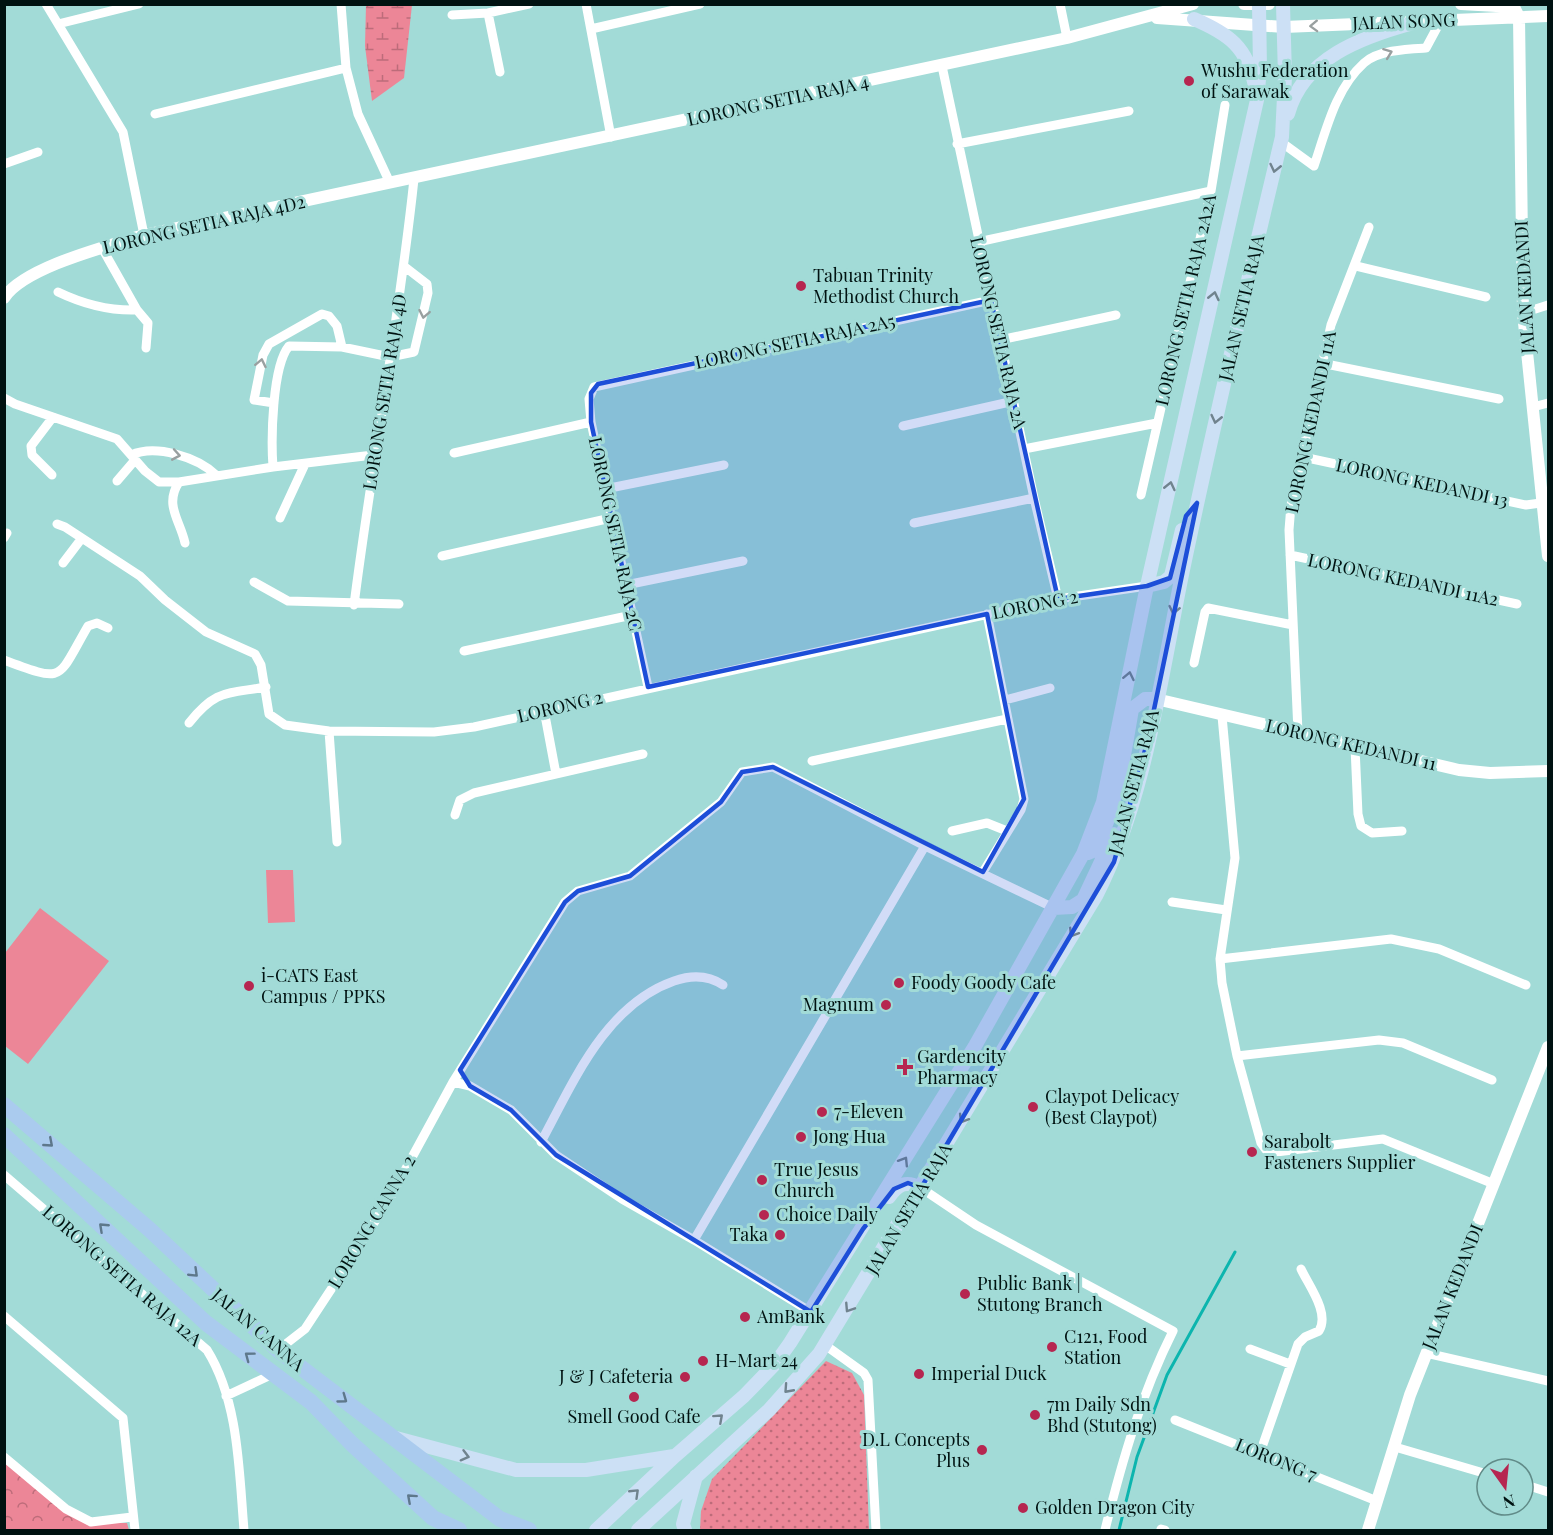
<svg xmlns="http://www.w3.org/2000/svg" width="1553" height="1535" viewBox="0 0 1553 1535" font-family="'Playfair Display',serif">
  <defs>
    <pattern id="grass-dots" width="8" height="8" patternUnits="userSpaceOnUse" patternTransform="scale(1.5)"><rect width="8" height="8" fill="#ec8697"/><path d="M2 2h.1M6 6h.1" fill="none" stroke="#bd6c7a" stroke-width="1.8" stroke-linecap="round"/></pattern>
    <pattern id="wetland-marsh" width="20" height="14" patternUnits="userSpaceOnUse" patternTransform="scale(1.5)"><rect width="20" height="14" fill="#ec8697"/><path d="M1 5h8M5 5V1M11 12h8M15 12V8" fill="none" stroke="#bd6c7a"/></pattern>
    <pattern id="park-crowns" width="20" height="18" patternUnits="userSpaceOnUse" patternTransform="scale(1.5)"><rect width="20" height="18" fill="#ec8697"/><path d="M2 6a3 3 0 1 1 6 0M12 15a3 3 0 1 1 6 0" fill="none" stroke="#bd6c7a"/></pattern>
  </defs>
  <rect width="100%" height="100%" fill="#a2dbd7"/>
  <path fill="url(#grass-dots)" d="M826 1361 852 1373 864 1395 869 1530H700L701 1511 712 1479Z"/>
  <path fill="url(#wetland-marsh)" d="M366 5H412L404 78 372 101 365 46Z"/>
  <path fill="url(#park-crowns)" d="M4 1459 91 1523H127L129 1530H5Z"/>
  <path fill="#ec8697" d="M266 870H293L295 922 268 923Z
    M40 908 109 961 28 1064 5 1046V953Z"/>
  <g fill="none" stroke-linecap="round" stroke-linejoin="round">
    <path stroke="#0cb5ae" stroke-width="3" d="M1119 1530 1137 1457 1167 1375 1235 1252"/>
    <path stroke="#fff" stroke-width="9" d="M46 4 123 132 144 235
      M341 4 346 68 358 114 390 183
      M586 4 611 137
      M1060 4 1067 38
      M488 13 500 72
      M452 15 488 13 529 4
      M58 24 139 4
      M591 29 700 4
      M942 66 1034 498 1058 599
      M155 114 346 68
      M1281 142 1314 166C1326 131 1335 89 1364 63 1378 50 1408 49 1426 48L1440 22
      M957 144 1129 111
      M4 164 38 152
      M978 242 1211 191
      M102 248 137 310 148 323 146 348
      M1356 266 1486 297
      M58 292C83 304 109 311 137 310
      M1523 313 1548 305
      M1000 340 1116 315
      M1321 363 1499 399
      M4 398 15 404 117 439 145 471 159 482H179L273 467 373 455
      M274 403 254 400 263 355 269 344 322 314 329 316 337 326 342 347
      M1533 407 1548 403
      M903 426 1014 401
      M1024 449 1157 423
      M454 453 591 422
      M131 455C156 444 197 457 216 475
      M1303 457 1526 505 1548 502
      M273 467C271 440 272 366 289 346L342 347 390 357 414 352 428 293 427 284 405 267
      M52 475 32 455 31 446 53 417
      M117 481 135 460
      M179 482C164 505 180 520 185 543
      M605 489 724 465
      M1141 495 1211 191 1225 105
      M280 518 305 464
      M914 523 1034 498
      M57 524 65 527 140 576 165 600 206 632 255 654 261 665 269 714 285 725 329 731 434 732 474 727 1058 599 1147 586
      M4 538 7 533
      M1290 555 1517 604
      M442 556 611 518
      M63 563 82 538
      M254 582 288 601 399 604
      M626 585 743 561
      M354 605C372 463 399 322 414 179
      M464 651 632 615
      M4 660C66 683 56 681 88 626L97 623 108 628
      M1194 663 1205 612 1208 608 1293 625
      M648 687 591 422 589 399 594 387 991 300
      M1005 700 1050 688
      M544 710 556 774
      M1222 716 1235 858 1220 959 1222 983 1237 1056 1261 1143 1266 1150 1276 1152 1383 1139 1494 1184
      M189 723C216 689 227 694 266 687
      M329 731 337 842
      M1298 732 1289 530 1291 505 1331 325 1369 227
      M1355 747 1358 814 1361 826 1372 833 1402 831
      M812 761 1007 719
      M455 815 460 800 474 793 643 754
      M952 831 987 823 1007 831
      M983 872 1021 810 1024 799 987 614
      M1172 902 1226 910
      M1220 959 1391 939 1439 949 1526 985
      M1237 1056 1379 1040 1403 1043 1492 1080
      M453 1082 470 1086 511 1110 556 1155 622 1199 694 1240 811 1312
      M541 1142C573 1083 605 1005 674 981 691 975 708 975 723 985
      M4 1175 207 1350C239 1401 239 1472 244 1530
      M921 1188 976 1225 1173 1331C1141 1395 1122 1461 1105 1530
      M694 1240 925 846
      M4 1316 123 1418 135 1530
      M825 1345 864 1373 868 1380 876 1530
      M1250 1349 1290 1364
      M278 1350 305 1329 353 1256 391 1196 453 1082 565 902 578 891 630 876 721 802 742 772 773 767 925 846 1054 908
      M1426 1353 1548 1381
      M226 1396 273 1374
      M1175 1420 1377 1501
      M1395 1447 1487 1474
      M1260 1453 1298 1344 1305 1337 1319 1331C1330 1313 1309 1286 1301 1269
      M4 1457 66 1509 91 1522 132 1517
      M1523 1484 1548 1492
      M1161 1529 1165 1530"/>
    <path stroke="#fff" stroke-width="12" d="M1244 4H1269
      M1461 4 1514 7 1519 17 1523 313 1548 556
      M1157 18 1284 27 1548 16
      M4 298C24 267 109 246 144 235L1067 38 1193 4
      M1156 699 1459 770 1490 773 1548 771
      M1368 1530 1410 1395 1548 1047"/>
    <path stroke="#cce0f5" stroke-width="14" d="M1194 19C1229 34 1247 47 1255 86
      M1288 114C1303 58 1362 37 1413 23
      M1147 586 1164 582 1171 576 1182 530
      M1088 853 1095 850C1117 807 1124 756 1132 709L1145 699H1156
      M1054 908 1072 907 1083 900 1114 834
      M889 1197C898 1184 906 1180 921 1188
      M396 1438 516 1470H586L674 1456
      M596 1530 675 1456 744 1396 775 1364 790 1343 975 1046 1083 854 1103 802 1147 586 1257 100 1260 69 1259 4
      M638 1530 769 1410 819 1354 1096 896C1147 797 1161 674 1184 565 1214 422 1248 279 1282 137L1285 76 1283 4
      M685 1530 683 1524 696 1476"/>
    <path stroke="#aacbee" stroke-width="16" d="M4 1105 149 1229 278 1350 500 1519 529 1530
      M4 1135 206 1323 311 1402 352 1444 433 1518 459 1530"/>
  </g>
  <defs><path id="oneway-chevron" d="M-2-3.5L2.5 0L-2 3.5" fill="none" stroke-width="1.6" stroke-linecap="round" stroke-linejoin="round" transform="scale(1.5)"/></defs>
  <g stroke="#99a0a0">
    <use href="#oneway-chevron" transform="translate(1314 26) rotate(178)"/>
    <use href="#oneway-chevron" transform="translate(1388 53) rotate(-21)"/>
    <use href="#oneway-chevron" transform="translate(424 314) rotate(101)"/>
    <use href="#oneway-chevron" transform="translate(261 363) rotate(-78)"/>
    <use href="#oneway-chevron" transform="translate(176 455) rotate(10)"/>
  </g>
  <g stroke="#70838e">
    <use href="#oneway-chevron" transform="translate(1275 168) rotate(103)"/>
    <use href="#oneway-chevron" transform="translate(1214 296) rotate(-77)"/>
    <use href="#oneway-chevron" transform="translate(1216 419) rotate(103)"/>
    <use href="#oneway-chevron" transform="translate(1170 486) rotate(-77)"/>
    <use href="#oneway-chevron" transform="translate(1174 610) rotate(102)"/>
    <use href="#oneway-chevron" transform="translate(1129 676) rotate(-78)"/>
    <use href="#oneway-chevron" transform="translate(1073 933) rotate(122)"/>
    <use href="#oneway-chevron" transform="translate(963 1119) rotate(121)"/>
    <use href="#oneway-chevron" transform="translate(904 1161) rotate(-58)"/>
    <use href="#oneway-chevron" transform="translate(849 1308) rotate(123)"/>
    <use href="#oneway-chevron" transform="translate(788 1389) rotate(132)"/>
    <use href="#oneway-chevron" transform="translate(719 1418) rotate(-42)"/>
    <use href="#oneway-chevron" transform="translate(465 1456) rotate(15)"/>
    <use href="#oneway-chevron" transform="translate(635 1493) rotate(-44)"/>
  </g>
  <g stroke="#5e788b">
    <use href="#oneway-chevron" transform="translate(49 1143) rotate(41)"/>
    <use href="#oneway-chevron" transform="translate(103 1227) rotate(-137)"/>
    <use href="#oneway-chevron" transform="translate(194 1273) rotate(44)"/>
    <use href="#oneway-chevron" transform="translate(249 1356) rotate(-143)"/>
    <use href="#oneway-chevron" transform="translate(343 1399) rotate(36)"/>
    <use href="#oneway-chevron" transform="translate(411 1498) rotate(-138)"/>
  </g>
  <path fill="#1d4ed8" fill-opacity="0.2" stroke="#1d4ed8" stroke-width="4.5" stroke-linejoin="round" d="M991 300 1058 599 1147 586 1170 578 1186 516 1197 503 1147 743 1114 862 921 1188 908 1183 894 1189 863 1229 811 1312 556 1155 511 1110 470 1086 460 1070 565 902 578 891 630 876 721 802 742 772 773 767 983 872 1024 799 987 614 648 687 591 422V393L598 384Z"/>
  <g fill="#b62650" stroke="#a2dbd7" stroke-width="2">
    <circle cx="1189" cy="81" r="6"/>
    <circle cx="801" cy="286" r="6"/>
    <circle cx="899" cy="983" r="6"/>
    <circle cx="249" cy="986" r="6"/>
    <circle cx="886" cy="1005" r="6"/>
    <path d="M902 1058h6v6h6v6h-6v6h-6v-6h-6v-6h6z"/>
    <circle cx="1033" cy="1107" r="6"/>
    <circle cx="822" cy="1112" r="6"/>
    <circle cx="801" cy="1137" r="6"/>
    <circle cx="1252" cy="1152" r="6"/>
    <circle cx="762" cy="1180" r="6"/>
    <circle cx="764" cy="1215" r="6"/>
    <circle cx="780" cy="1235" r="6"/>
    <circle cx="965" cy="1294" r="6"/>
    <circle cx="745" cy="1317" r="6"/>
    <circle cx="1052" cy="1347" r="6"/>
    <circle cx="703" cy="1361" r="6"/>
    <circle cx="919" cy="1374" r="6"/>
    <circle cx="685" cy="1377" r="6"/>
    <circle cx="634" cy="1397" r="6"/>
    <circle cx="1035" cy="1415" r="6"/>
    <circle cx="982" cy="1450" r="6"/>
    <circle cx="1023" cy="1508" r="6"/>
  </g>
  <g text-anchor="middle" stroke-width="6" stroke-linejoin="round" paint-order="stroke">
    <g font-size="18" fill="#001211" stroke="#a2dbd7">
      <text transform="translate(1404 22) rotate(-2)" y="6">JALAN SONG</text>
      <text transform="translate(778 101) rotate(-12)" y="6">LORONG SETIA RAJA 4</text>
      <text transform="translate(204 225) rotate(-13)" y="6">LORONG SETIA RAJA 4D2</text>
      <text transform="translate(1525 287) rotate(-93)" y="6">JALAN KEDANDI</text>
      <text transform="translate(1186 300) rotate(-77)" y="6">LORONG SETIA RAJA 2A2A</text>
      <text transform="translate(1242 308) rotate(-77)" y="6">JALAN SETIA RAJA</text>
      <text transform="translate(998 333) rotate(77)" y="6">LORONG SETIA RAJA 2A</text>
      <text transform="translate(795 342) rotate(-12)" y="6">LORONG SETIA RAJA 2A5</text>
      <text transform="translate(385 392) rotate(-81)" y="6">LORONG SETIA RAJA 4D</text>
      <text transform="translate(1311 422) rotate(-78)" y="6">LORONG KEDANDI 11A</text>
      <text transform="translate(1422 483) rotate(12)" y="6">LORONG KEDANDI 13</text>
      <text transform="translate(615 534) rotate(78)" y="6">LORONG SETIA RAJA 2C</text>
      <text transform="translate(1403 580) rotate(12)" y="6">LORONG KEDANDI 11A2</text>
      <text transform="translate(1035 605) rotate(-11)" y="6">LORONG 2</text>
      <text transform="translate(560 707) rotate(-13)" y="6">LORONG 2</text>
      <text transform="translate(1351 745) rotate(13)" y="6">LORONG KEDANDI 11</text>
      <text transform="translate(1134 782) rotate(-75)" y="6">JALAN SETIA RAJA</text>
      <text transform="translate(909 1209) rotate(-59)" y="6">JALAN SETIA RAJA</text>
      <text transform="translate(372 1222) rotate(-59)" y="6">LORONG CANNA 2</text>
      <text transform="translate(122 1276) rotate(41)" y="6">LORONG SETIA RAJA 12A</text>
      <text transform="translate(1453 1287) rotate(-68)" y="6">JALAN KEDANDI</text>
      <text transform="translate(258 1330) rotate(41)" y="6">JALAN CANNA</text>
      <text transform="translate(1276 1460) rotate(22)" y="6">LORONG 7</text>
    </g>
    <g font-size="18" fill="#001211" stroke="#a2dbd7" text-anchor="start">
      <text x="1201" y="77">Wushu Federation<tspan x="1201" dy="21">of Sarawak</tspan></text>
      <text x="813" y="282">Tabuan Trinity<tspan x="813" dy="21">Methodist Church</tspan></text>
      <text x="261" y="982">i-CATS East<tspan x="261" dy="21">Campus / PPKS</tspan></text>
      <text x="911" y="989">Foody Goody Cafe</text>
      <text x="874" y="1011" text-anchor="end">Magnum</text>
      <text x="917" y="1063">Gardencity<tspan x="917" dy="21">Pharmacy</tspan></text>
      <text x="1045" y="1103">Claypot Delicacy<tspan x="1045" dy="21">(Best Claypot)</tspan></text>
      <text x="834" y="1118">7-Eleven</text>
      <text x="813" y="1143">Jong Hua</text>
      <text x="1264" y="1148">Sarabolt<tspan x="1264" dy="21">Fasteners Supplier</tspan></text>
      <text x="774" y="1176">True Jesus<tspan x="774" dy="21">Church</tspan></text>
      <text x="776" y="1221">Choice Daily</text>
      <text x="768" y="1241" text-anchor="end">Taka</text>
      <text x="977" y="1290">Public Bank |<tspan x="977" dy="21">Stutong Branch</tspan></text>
      <text x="757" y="1323">AmBank</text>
      <text x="1064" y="1343">C121, Food<tspan x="1064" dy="21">Station</tspan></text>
      <text x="715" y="1367">H-Mart 24</text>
      <text x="931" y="1380">Imperial Duck</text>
      <text x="673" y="1383" text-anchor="end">J &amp; J Cafeteria</text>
      <text x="1047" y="1411">7m Daily Sdn<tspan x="1047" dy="21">Bhd (Stutong)</tspan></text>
      <text x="634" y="1423" text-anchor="middle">Smell Good Cafe</text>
      <text x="970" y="1446" text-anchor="end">D.L Concepts<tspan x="970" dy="21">Plus</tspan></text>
      <text x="1035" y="1514">Golden Dragon City</text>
    </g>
  </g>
  <rect width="1553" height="1535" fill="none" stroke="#001211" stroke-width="12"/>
  <g transform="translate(1505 1487) rotate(165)"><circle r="28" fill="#a2dbd7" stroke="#618b88" stroke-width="1.5"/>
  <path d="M0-4.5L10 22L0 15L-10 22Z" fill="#b62650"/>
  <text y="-9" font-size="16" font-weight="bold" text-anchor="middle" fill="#001211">N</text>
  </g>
</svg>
